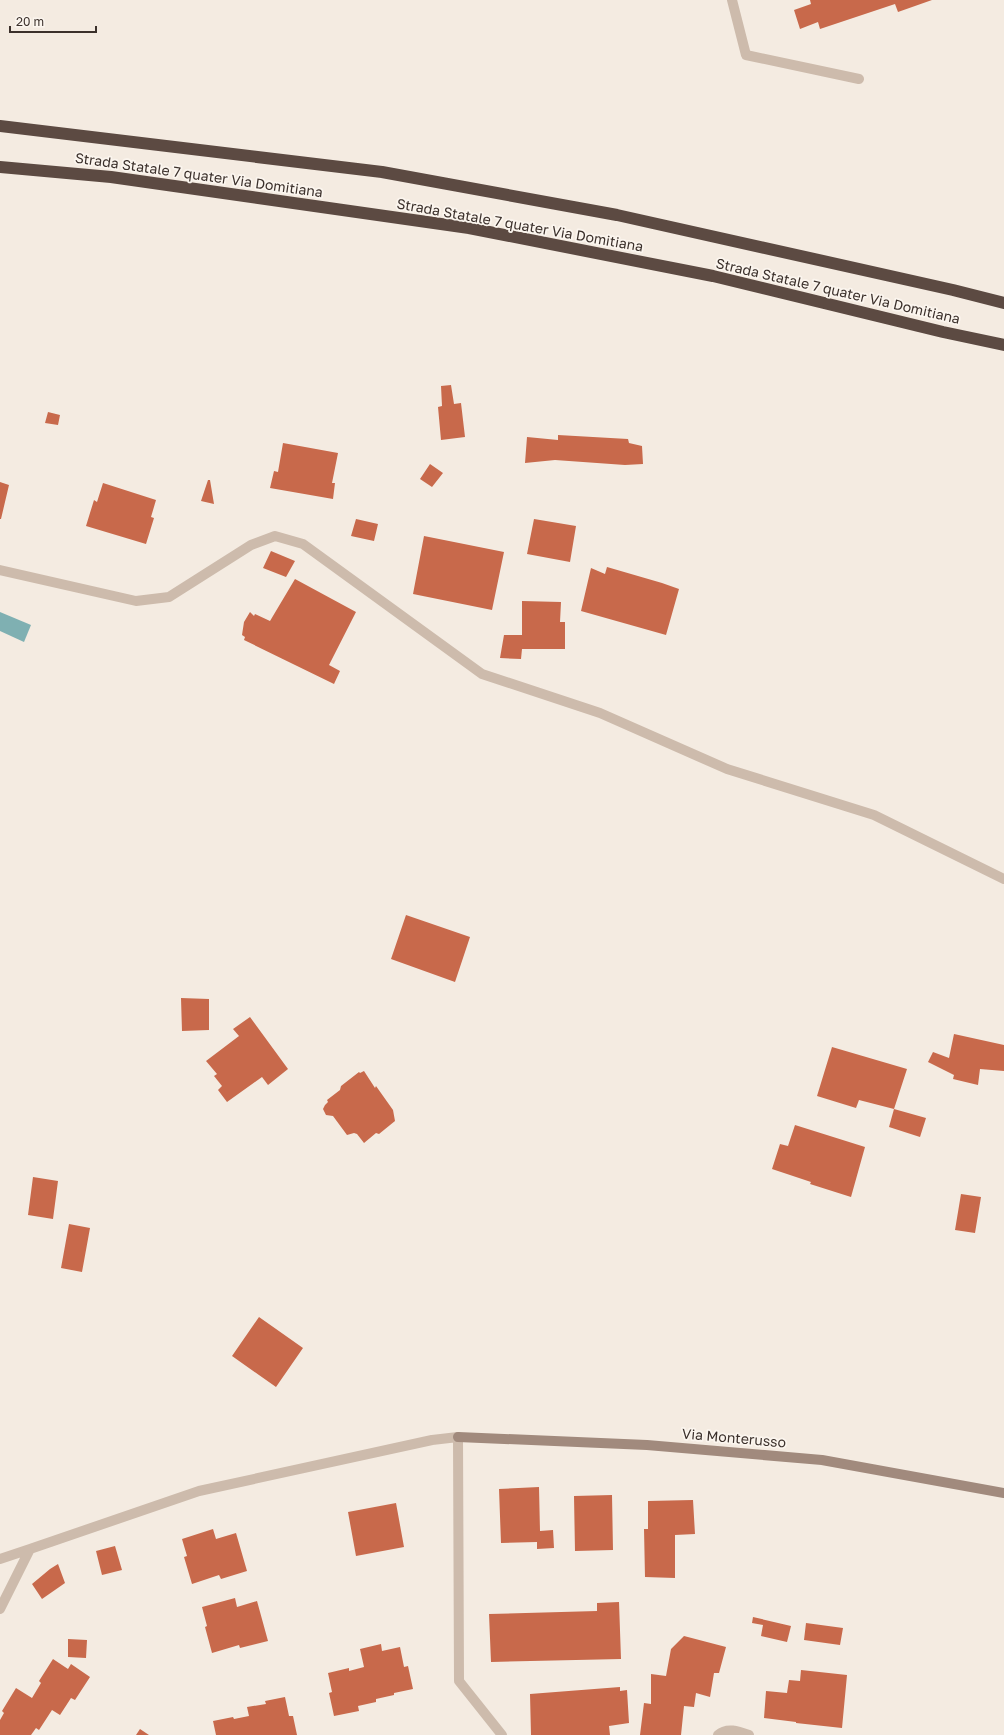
<svg xmlns="http://www.w3.org/2000/svg" width="1004" height="1735" viewBox="0 0 1004 1735" font-family="'Golos Text',sans-serif">
  <rect width="100%" height="100%" fill="#f4ebe1"/>
  <path fill="#7fb0b2" d="M0 612 31 625 24 642 0 631Z"/>
  <path fill="#c8694b" d="M810 0H932L898 12 895 4 820 29 818 22 800 29 794 10 811 4Z
    M451 385 454 404 461 403 465 437 441 440 438 407 442 406 441 386Z
    M48 412 60 415 58 425 45 423Z
    M558 435 628 439 629 443 642 446 643 464 625 465 555 460 525 463 527 437 558 440Z
    M283 443 338 453 332 483H335L333 499 270 488 274 471 278 472Z
    M430 464 443 473 432 487 420 479Z
    M208 480H210L214 504 201 501Z
    M0 482 9 485 1 519H0Z
    M103 483 156 500 151 517 154 518 146 544 86 526 94 500 97 502Z
    M356 519 378 524 374 541 351 536Z
    M534 519 576 526 570 562 527 554Z
    M424 536 504 552 492 610 413 594Z
    M271 551 295 561 286 577 263 568Z
    M607 567 662 583 679 589 666 635 581 611 591 568 605 574Z
    M295 579 356 612 329 665 340 671 334 684 244 640 245 637 242 635 244 622 250 612 254 616 255 614 270 621Z
    M522 601 561 602 560 622H565V649H522L521 659 500 658 504 635H522Z
    M406 915 470 937 455 982 391 959Z
    M181 998 209 999V1030L182 1031Z
    M250 1017 288 1069 268 1085 262 1077 227 1102 218 1090 222 1086 214 1076 217 1074 206 1061 239 1036 233 1029Z
    M954 1034 1004 1045V1071L980 1069 978 1085 953 1079 954 1075 928 1062 933 1052 949 1058Z
    M832 1047 907 1069 894 1109 859 1100 856 1108 817 1096Z
    M364 1071 375 1088 376 1086 393 1110 395 1121 379 1134 376 1133 364 1143 357 1134 354 1133 347 1135 333 1116 326 1115 323 1109 325 1105 328 1102 327 1100 340 1090 341 1086 359 1072 360 1073Z
    M894 1109 926 1118 920 1137 889 1127Z
    M795 1125 865 1147 851 1197 810 1184 811 1182 772 1169 780 1144 788 1146Z
    M33 1177 58 1181 53 1219 28 1215Z
    M961 1194 981 1197 975 1233 955 1230Z
    M69 1224 90 1228 82 1272 61 1268Z
    M259 1317 303 1348 276 1387 232 1356Z
    M539 1487 540 1531 553 1530 554 1548 537 1549V1542L501 1543 499 1489Z
    M612 1495 613 1550 575 1551 574 1496Z
    M693 1500 695 1534 675 1535V1578L645 1577 644 1529H648V1501Z
    M396 1503 404 1547 356 1556 348 1512Z
    M213 1529 216 1539 236 1533 247 1571 221 1579 219 1575 192 1584 184 1557 187 1556 182 1539Z
    M115 1546 122 1570 102 1575 96 1551Z
    M58 1564 65 1583 42 1599 32 1584 50 1569Z
    M235 1598 237 1607 257 1601 268 1641 240 1648 239 1645 212 1653 205 1627 207 1626 202 1607Z
    M619 1602 621 1659 491 1662 489 1614 597 1611V1603Z
    M753 1617 791 1626 787 1642 761 1636 763 1625 752 1623Z
    M806 1623 843 1628 840 1645 804 1640Z
    M684 1636 726 1647 719 1673H714L710 1697 696 1693 694 1707 684 1706 681 1735H640L644 1703 651 1704V1674L666 1676 671 1649Z
    M68 1639 87 1640 86 1658 68 1657Z
    M381 1644 382 1651 400 1647 404 1667 408 1666 413 1689 394 1693V1695L376 1699V1702L358 1706 359 1711 334 1716 329 1693 332 1692 328 1673 349 1668V1671L364 1667 360 1649Z
    M53 1659 68 1669 71 1664 90 1677 75 1700 71 1698 60 1715 52 1710 39 1730 36 1728 31 1735H0V1720L4 1713 2 1711 16 1688 32 1698 41 1683 39 1681Z
    M801 1670 847 1675 842 1728 796 1723V1722L764 1718 766 1691 787 1693 789 1680 800 1681Z
    M620 1687V1691L627 1690 629 1723 609 1726 610 1735H531L530 1694Z
    M285 1697 289 1716H293L297 1735H216L213 1721 233 1717 234 1719 249 1716 247 1707 266 1704 265 1701Z
    M140 1729 149 1735H136Z"/>
  <g fill="none" stroke-linecap="round" stroke-linejoin="round">
    <path stroke="#cdbbac" stroke-width="10" d="M732 0 746 55 859 79
      M0 570 136 601 169 597 251 545 275 536 303 544 482 674 600 713 727 769 874 815 1004 879
      M0 1559 30 1549
      M0 1609 30 1549 199 1491 432 1440 458 1437 459 1681 502 1735
      M718 1735C727 1727 738 1731 749 1735"/>
    <path stroke="#a18a7d" stroke-width="10" d="M458 1437 647 1445 822 1460 1004 1493"/>
    <path stroke="#5c4a42" stroke-width="12" d="M0 126 382 172 617 215 953 290 1004 303
      M0 167 111 177 469 228 713 276 943 332 1004 345"/>
  </g>
  <g text-anchor="middle" stroke-width="3.5" stroke-linejoin="round" paint-order="stroke">
    <g font-size="14" fill="#3b302b" stroke="#fbf5ee">
      <text transform="translate(199 175) rotate(8)" y="5">Strada Statale 7 quater Via Domitiana</text>
      <text transform="translate(520 225) rotate(10)" y="5">Strada Statale 7 quater Via Domitiana</text>
      <text transform="translate(838 291) rotate(13)" y="5">Strada Statale 7 quater Via Domitiana</text>
      <text transform="translate(734 1438) rotate(5)" y="5">Via Monterusso</text>
    </g>
  </g>
  <path d="M10 26v6h86v-6" fill="none" stroke="#3b302b" stroke-width="2"/>
  <text x="16" y="26" font-size="12" fill="#3b302b" stroke="#fbf5ee" stroke-width="3" paint-order="stroke">20 m</text>
</svg>
